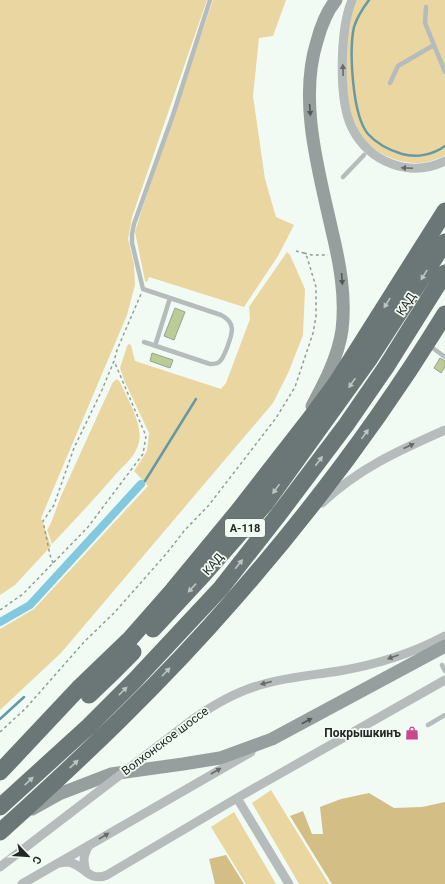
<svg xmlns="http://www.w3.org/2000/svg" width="445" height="884" viewBox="0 0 445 884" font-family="Roboto,sans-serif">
  <rect width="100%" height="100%" fill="#f1fbf4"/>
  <path fill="#ead6a0" d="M0 0H207L132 217 128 239 134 264 135 285 127 315 41 518 51 546 15 585 0 595Z
    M213 0H286L273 36 259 38 253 96 265 179 276 217 294 225 278 256 244 307 149 277 147 282 145 281 135 232 142 209Z
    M356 0H445V156C436 159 428 163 419 163 394 164 366 149 355 127 349 114 348 101 347 88 345 60 343 26 356 0Z
    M287 252 290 255 305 289 303 335 289 371 273 403 61 653 0 710V629L34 609 148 486 134 471 147 451 149 433 124 380 120 368 127 346 129 344 131 345 135 361 221 389 226 383 250 319 249 307Z
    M117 379 120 382C127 398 143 424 139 442 136 456 125 464 116 474 95 498 74 521 52 544L47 530 51 523 61 496 106 397 113 382Z
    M271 790 329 884H299L252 803Z
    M234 812 276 884H246L211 827Z"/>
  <path fill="#d3be86" d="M369 793 394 808 422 807 445 802V884H332L290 816 303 811 312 834H323L320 807 341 799Z
    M226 855 244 884H215L209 859Z"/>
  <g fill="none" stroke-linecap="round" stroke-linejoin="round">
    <path stroke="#6698a6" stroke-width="2.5" d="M369 0C363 8 357 17 354 27 349 50 352 115 368 134 377 144 389 150 402 154 416 158 433 155 445 146
      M141 484 145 481 196 399
      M0 719 24 697"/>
    <path stroke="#82c8de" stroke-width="8" d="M0 622 30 605 141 484"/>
  </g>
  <path fill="#bbcc95" stroke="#9ca096" d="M175 308 185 312 174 340 164 336Z
    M152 353 173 360 170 368 150 361Z
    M440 358 445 361V367L441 373 434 368Z"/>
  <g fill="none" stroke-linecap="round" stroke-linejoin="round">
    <path stroke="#949b96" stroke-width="1.5" stroke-dasharray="3 3" stroke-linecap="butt" d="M304 253 312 255H328
      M53 563 50 555 43 521 54 505 74 448 102 390 114 361 117 350 141 294
      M0 610 23 594 88 527 143 454 146 436 114 361
      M0 732 26 708 84 642 115 612 167 553 184 531 209 505 276 418 295 387 313 333 316 317V287L307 257 304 253 296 251"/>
    <path stroke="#b6bcbb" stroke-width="4.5" d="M426 7 425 23 445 72
      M390 83 398 66 434 45
      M343 177 364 155
      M144 342 210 364C213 364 217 364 219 362 223 359 225 352 227 348 232 334 237 323 221 315L143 289 132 243V234L134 224 173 115 210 0
      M155 346 170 298
      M430 346 445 357
      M442 665 445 671
      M428 725 445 715"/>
    <path stroke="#b6bcbb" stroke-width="9" d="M352 0C340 29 338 100 352 128 370 163 410 178 445 161
      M322 503C359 468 400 450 445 430
      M188 723C211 706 237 691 264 684 288 677 314 675 339 671 375 665 413 653 445 636
      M237 798 289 884
      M58 863C61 863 64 862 67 862 84 863 87 883 107 875L237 798 445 680
      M0 867 69 814
      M86 872C83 860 83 856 89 845
      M22 884 251 752"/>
    <path stroke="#969f9e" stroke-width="13" d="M312 406C325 382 338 357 342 330 346 297 340 264 332 231 319 172 298 101 317 41 321 26 326 12 336 0
      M32 809 59 794 111 774 183 764 220 758 272 739 445 646"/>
    <path stroke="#6b7776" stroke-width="17" d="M153 629 204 574 265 504 370 358 445 242
      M89 695 113 672 133 652
      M0 772 78 689 129 640 173 590 239 510 309 420 337 382 445 211
      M0 807 89 726 135 680 221 588 279 514 346 425 386 367 445 273
      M0 832C82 758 162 682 234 599 312 510 383 415 445 314"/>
    <path stroke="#b6bcbb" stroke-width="9" d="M69 814 188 723"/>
  </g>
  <defs><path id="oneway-solid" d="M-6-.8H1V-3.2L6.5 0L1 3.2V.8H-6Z"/></defs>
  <g fill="#666b68">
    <use href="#oneway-solid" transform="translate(343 70) rotate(-92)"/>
    <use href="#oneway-solid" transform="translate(407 168) rotate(-177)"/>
    <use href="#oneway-solid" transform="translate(409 446) rotate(-25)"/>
    <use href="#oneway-solid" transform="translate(393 657) rotate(160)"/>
    <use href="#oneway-solid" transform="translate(266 683) rotate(166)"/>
    <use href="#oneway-solid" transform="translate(216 771) rotate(-30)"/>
    <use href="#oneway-solid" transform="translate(104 836) rotate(-30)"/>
  </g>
  <g fill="#525855">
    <use href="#oneway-solid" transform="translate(310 110) rotate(86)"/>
    <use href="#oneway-solid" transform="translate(342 279) rotate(86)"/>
    <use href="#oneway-solid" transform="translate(307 721) rotate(-28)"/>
  </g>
  <g fill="#bbc6c2">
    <use href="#oneway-solid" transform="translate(424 275) rotate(122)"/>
    <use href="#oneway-solid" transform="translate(387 303) rotate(122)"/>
    <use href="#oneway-solid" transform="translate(352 383) rotate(125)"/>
    <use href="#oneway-solid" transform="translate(365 434) rotate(-54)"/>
    <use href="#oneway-solid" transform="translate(319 461) rotate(-53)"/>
    <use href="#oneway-solid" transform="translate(276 489) rotate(126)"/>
    <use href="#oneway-solid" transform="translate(239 564) rotate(-51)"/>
    <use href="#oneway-solid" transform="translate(192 588) rotate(133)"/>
    <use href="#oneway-solid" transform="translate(166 672) rotate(-46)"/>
    <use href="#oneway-solid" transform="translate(123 691) rotate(-45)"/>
    <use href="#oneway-solid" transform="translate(74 764) rotate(-43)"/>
    <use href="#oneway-solid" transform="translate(29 781) rotate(-43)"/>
  </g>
  <defs>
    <g id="shop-bare" transform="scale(1.08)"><path d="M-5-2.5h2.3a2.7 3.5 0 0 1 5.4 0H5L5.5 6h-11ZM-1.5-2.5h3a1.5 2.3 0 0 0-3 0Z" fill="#ca478c" stroke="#f1fbf4" stroke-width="2.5" paint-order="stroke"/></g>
  </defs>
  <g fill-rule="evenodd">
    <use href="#shop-bare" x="412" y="733"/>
  </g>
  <g text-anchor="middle" stroke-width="3.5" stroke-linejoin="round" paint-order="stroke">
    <rect fill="#f1fbf4" stroke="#626763" stroke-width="1" x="225" y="519" width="40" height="18" rx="3"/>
    <g font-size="11" font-weight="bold" fill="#242825">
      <text x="245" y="532">А-118</text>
    </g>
    <g font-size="12" fill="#242825" stroke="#f1fbf4">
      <text transform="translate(406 304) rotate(-57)" y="4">КАД</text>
      <text transform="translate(213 564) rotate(-49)" y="4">КАД</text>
      <text transform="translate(165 741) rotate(-37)" y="4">Волхонское шоссе</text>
    </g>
    <g font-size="12" font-weight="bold" fill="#242825" stroke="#f1fbf4" text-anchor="end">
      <text x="401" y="737">Покрышкинъ</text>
    </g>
  </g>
  <g transform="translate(28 856) rotate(115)" stroke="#f1fbf4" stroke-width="3" paint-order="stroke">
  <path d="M0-3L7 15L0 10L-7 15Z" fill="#242825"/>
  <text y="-6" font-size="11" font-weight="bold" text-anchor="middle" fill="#242825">С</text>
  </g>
</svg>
